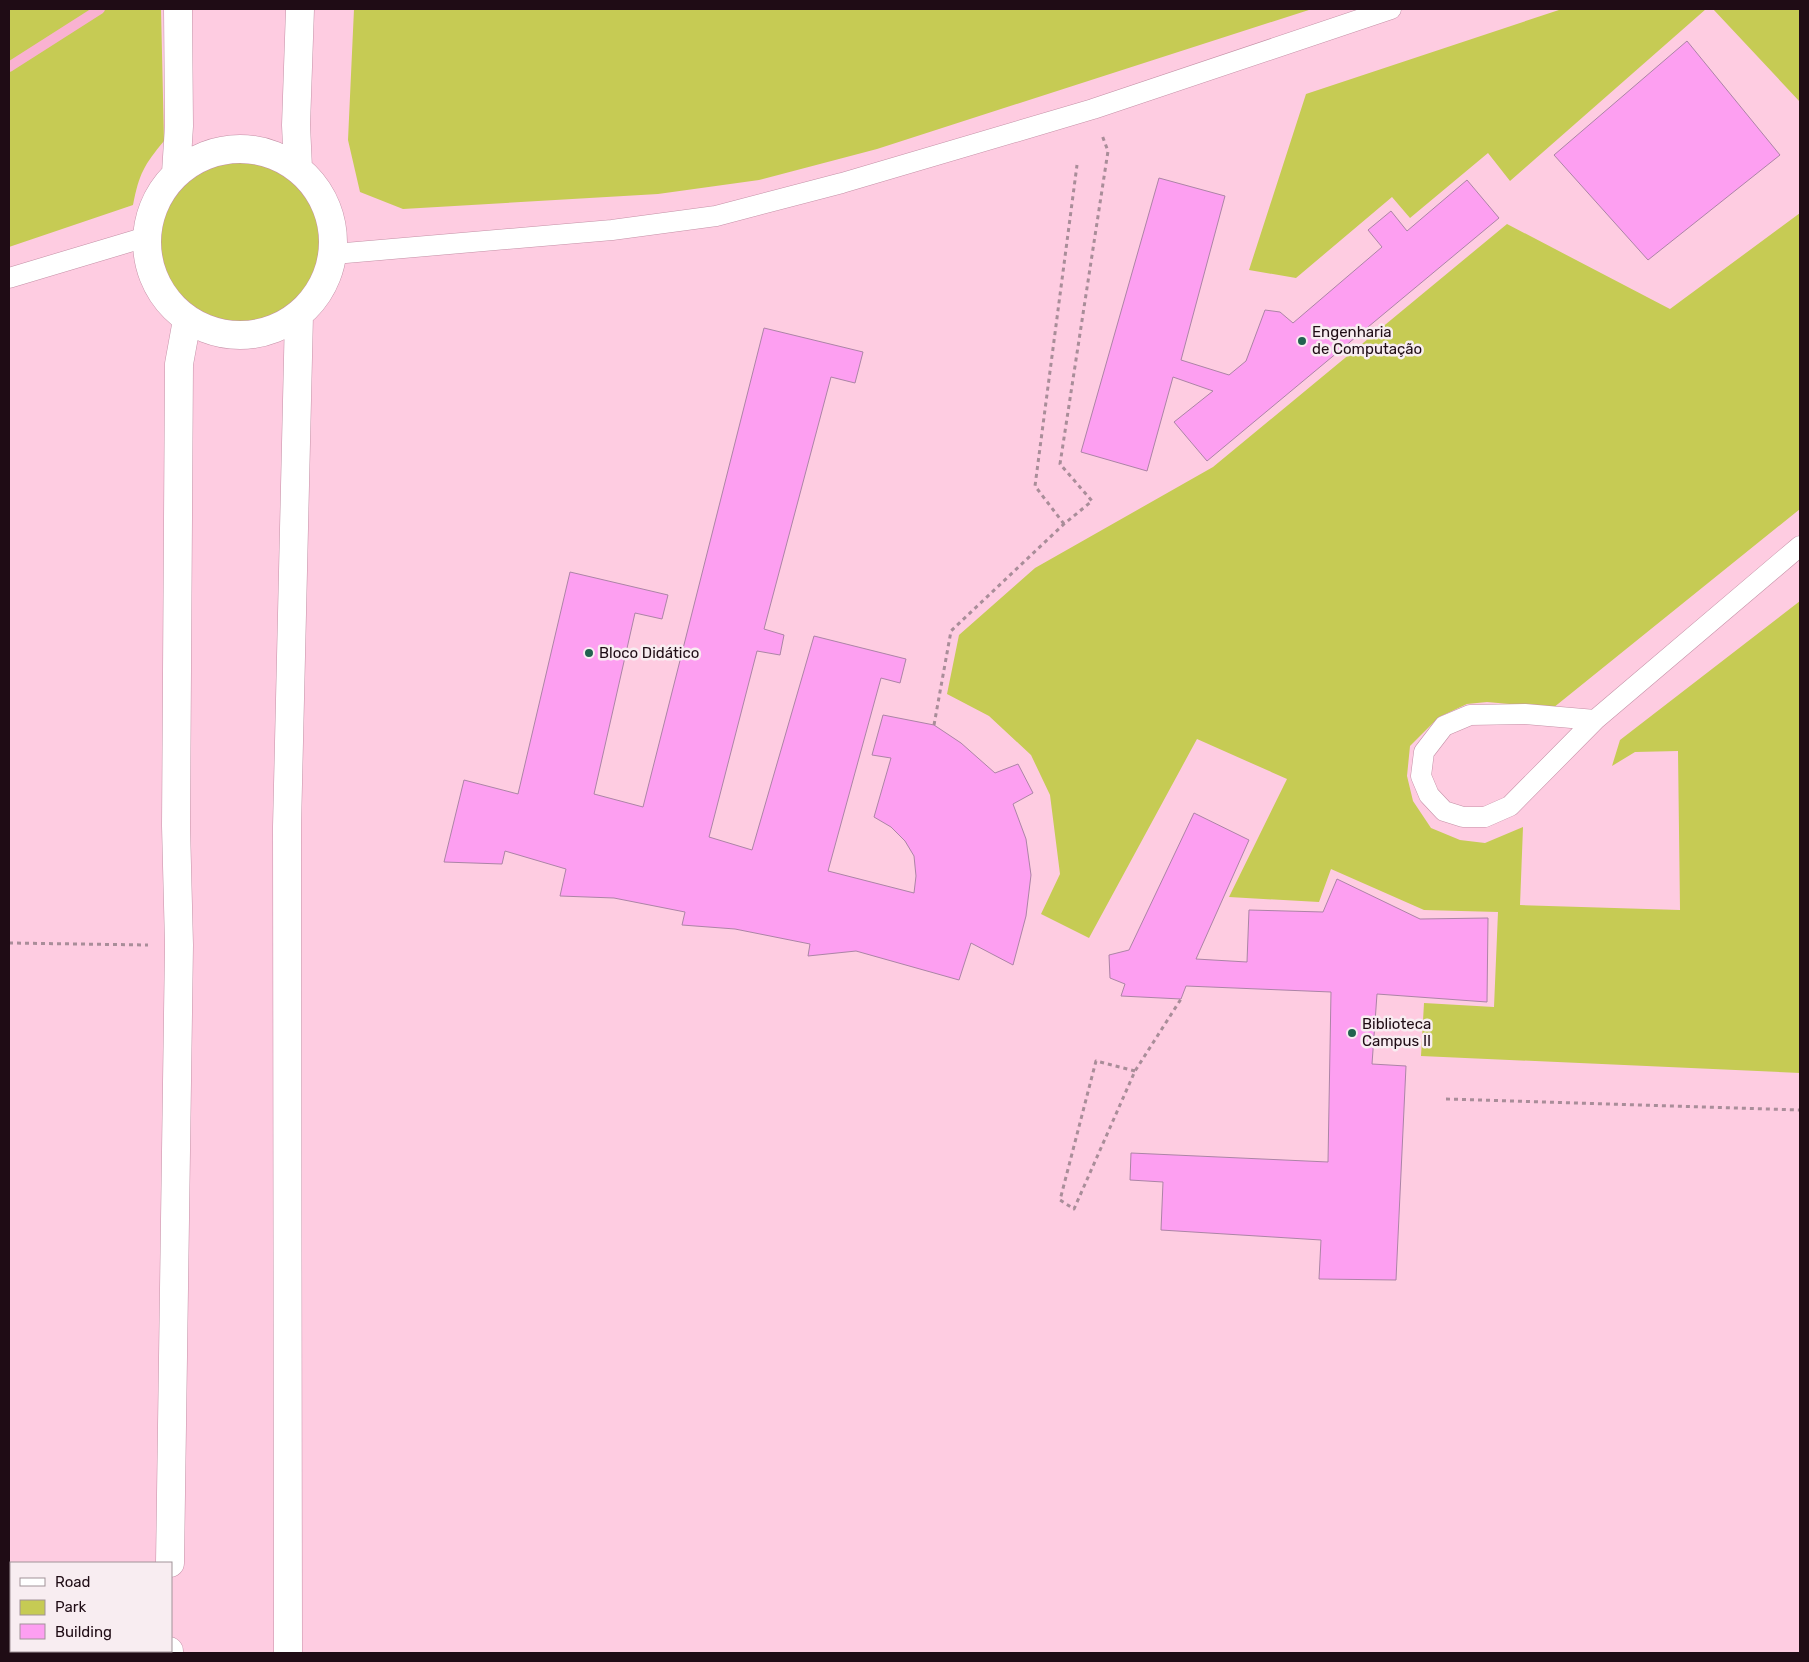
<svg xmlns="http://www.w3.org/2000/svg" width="1809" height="1662" viewBox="0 0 1809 1662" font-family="Rubik,sans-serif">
  <rect width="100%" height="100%" fill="#fad8e6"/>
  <path fill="#fecce1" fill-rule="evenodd" d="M9 9H1800V1653H9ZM11 1563H171V1651H11Z"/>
  <path fill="#c6cb54" d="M9 9H161L164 141C144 165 139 174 133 205L9 247Z
    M354 9H1312L877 149 759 180 658 194 403 209 360 192 348 140Z
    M1562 9H1706L1510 181 1488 153 1410 218 1392 197 1296 278 1249 270 1306 94Z
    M1713 9H1800V102Z
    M147 242a93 93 0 1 1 186 0a93 93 0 1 1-186 0Z
    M1800 213V509L1553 708 1487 702 1467 704 1439 717 1410 746 1407 776 1413 801 1431 828 1460 840 1485 843 1523 827 1520 905 1680 910 1678 751 1635 752 1612 766 1620 740 1800 601V1073L1421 1056 1424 1003 1494 1007 1498 912 1424 910 1331 869 1319 902 1229 897 1287 779 1197 739 1089 938 1041 914 1060 874 1050 795 1031 755 989 716 947 694 959 635 1035 568 1213 467 1507 224 1670 309Z"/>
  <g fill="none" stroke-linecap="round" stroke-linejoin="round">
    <path stroke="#f9b2d1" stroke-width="10" d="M9 67 100 9"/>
  </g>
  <path fill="#fd9ff1" stroke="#ac84a6" d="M1687 41 1780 155 1648 260 1554 155Z
    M1159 178 1225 196 1181 360 1229 375 1246 361 1265 310 1280 312 1293 323 1382 247 1368 230 1391 211 1407 231 1467 180 1499 218 1207 461 1174 422 1213 391 1173 377 1147 471 1081 452Z
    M764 328 863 352 855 383 831 377 764 629 784 635 780 655 757 651 709 837 752 850 814 636 906 659 900 683 881 678 828 871 914 893 916 876 914 856 905 841 891 827 874 817 891 758 872 755 883 715 934 725 961 743 995 773 1018 764 1033 793 1013 804 1026 839 1031 875 1026 916 1013 965 971 943 959 980 856 951 808 956 810 944 735 929 682 925 685 912 614 898 560 896 566 869 505 851 502 864 444 862 464 780 518 794 570 572 668 595 662 619 635 613 594 794 643 807Z
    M1194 813 1249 840 1196 959 1247 962 1249 910 1323 912 1337 879 1420 919 1488 918 1487 1002 1377 994 1372 1064 1406 1066 1396 1280 1319 1279 1321 1240 1161 1230 1163 1182 1130 1180 1131 1153 1328 1162 1331 992 1186 986 1181 999 1121 996 1125 984 1110 978 1109 955 1129 950Z"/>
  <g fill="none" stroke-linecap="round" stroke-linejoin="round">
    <g stroke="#c490a6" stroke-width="21">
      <path id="service" d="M334 254 612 230 716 216 842 183 1093 109 1391 9
        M9 278 146 237
        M1595 720 1525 714 1470 715 1444 726 1424 752 1421 776 1429 795 1444 811 1463 817H1485L1510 806 1595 720 1800 546"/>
    </g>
    <g stroke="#c490a6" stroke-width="29">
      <path id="tertiary" d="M147 242a93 93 0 1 1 186 0a93 93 0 1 1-186 0Z
        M298 168 296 125 300 9
        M176 173 179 126 178 9
        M170 1563 179 945 176 826 179 364 187 320
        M169 1653V1651
        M288 1653 287 827 299 315"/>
    </g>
    <path stroke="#a98d99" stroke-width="3" stroke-dasharray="4 4" stroke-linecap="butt" d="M1064 524 1035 486 1077 165
      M934 725 951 631 1064 524 1092 501 1060 464 1108 151 1102 135
      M9 943 148 945
      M1135 1071 1096 1061 1060 1200 1074 1209 1135 1071 1181 999
      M1446 1099 1800 1110"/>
    <use href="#service" stroke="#fff" stroke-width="20"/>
    <use href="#tertiary" stroke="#fff" stroke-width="28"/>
  </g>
  <g fill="#226250" stroke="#f8edf1" stroke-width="2">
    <circle cx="1302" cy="341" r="5"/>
    <circle cx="589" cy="653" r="5"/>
    <circle cx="1352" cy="1033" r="5"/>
  </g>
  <g text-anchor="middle" stroke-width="5" stroke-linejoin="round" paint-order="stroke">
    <g font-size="15" fill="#1f0c15" stroke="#f8edf1" text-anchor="start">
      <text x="1312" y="337">Engenharia<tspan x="1312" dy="17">de Computação</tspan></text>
      <text x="599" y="658">Bloco Didático</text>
      <text x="1362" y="1029">Biblioteca<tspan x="1362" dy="17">Campus II</tspan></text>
    </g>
  </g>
  <rect width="1809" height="1662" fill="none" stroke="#1f0c15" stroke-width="20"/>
  <rect x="10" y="1562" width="162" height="90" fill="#f8edf1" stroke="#a19399"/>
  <rect x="20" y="1578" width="25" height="8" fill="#ffffff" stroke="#a19399"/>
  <text x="55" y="1587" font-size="15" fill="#1f0c15">Road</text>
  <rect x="20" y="1600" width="25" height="15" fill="#c6cb54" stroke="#a19399"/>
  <text x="55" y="1612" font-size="15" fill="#1f0c15">Park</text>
  <rect x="20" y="1624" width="25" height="15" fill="#fd9ff1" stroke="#a19399"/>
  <text x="55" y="1637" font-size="15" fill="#1f0c15">Building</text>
</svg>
